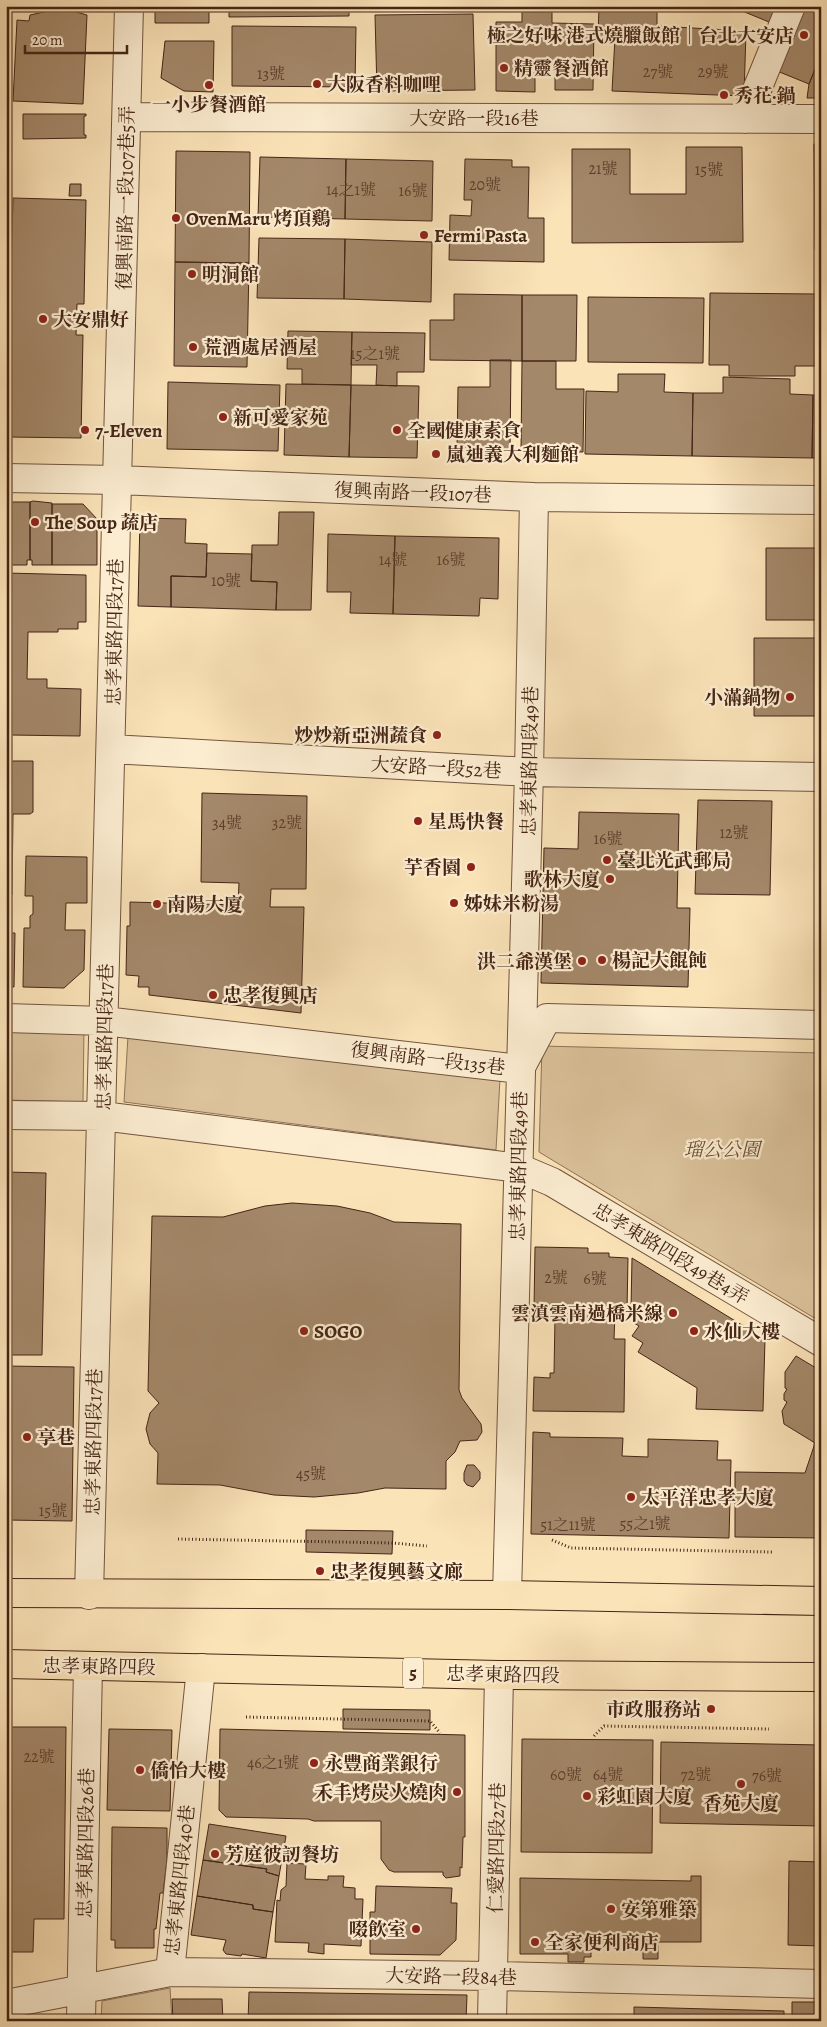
<svg xmlns="http://www.w3.org/2000/svg" width="827" height="2027" viewBox="0 0 827 2027" font-family="Alegreya,'Noto Serif TC',serif">
  <rect width="100%" height="100%" fill="#fbe3b8"/>
  <filter id="stains"><feTurbulence type="fractalNoise" baseFrequency=".004" numOctaves="4"/><feColorMatrix values="0 0 0 0 .2 0 0 0 0 .09 0 0 0 0 .02 0 0 0 .5 -.17"/></filter>
  <radialGradient id="worn" r=".72"><stop offset=".6" stop-color="#630" stop-opacity="0"/><stop offset="1" stop-color="#630" stop-opacity=".3"/></radialGradient>
  <path fill="#dcc39c" stroke="#907459" d="M6 1028 84 1029 83 1102 6 1100Z
    M128 1036 500 1079 496 1150 124 1102Z
    M542 1046 821 1053V1322L539 1152Z
    M170 1988 172 2021H101L102 2001Z"/>
  <path fill="#a4886a" stroke="#452516" d="M155 6H209V23H155Z
    M229 6H349V16L229 17Z
    M599 6H657V26L746 31 744 96 612 91 615 38 598 37Z
    M730 6H776L769 22Z
    M803 6H821V55L809 84 777 71Z
    M62 8 87 15 83 104 13 101 17 20 29 21 30 15Z
    M522 12H552V23L594 24 593 90H555V62H535V92L496 91V22H522Z
    M473 14 475 90 377 91 375 15Z
    M232 26 356 27 355 87 232 86Z
    M6 29H9L6 83Z
    M165 41H214L213 92 184 91 161 78Z
    M820 57 821 98H807L809 84Z
    M23 114H86V116H84V135H86V138L23 139Z
    M814 144H821V250H815Z
    M686 147H742L743 242 572 243V149H630V194H686Z
    M176 151 250 152 249 263 175 262Z
    M260 157 346 159 345 219 258 217Z
    M346 159 433 161 432 221 345 219Z
    M465 159 512 160V167H529L528 218H544V262L449 260 450 215 471 216 472 200H464Z
    M70 184H81V196H69Z
    M13 198 86 200 84 304H77L76 335H83L81 438 8 437 9 339Z
    M259 238 345 239 344 299 257 298Z
    M345 239 432 242 431 302 344 299Z
    M175 262 249 263 247 367 174 366Z
    M710 293 816 294 815 366H795V376H729V365H709Z
    M454 294 522 295V361L430 360V320H454Z
    M522 295H577L576 361H522Z
    M588 297 704 298 703 363 588 362Z
    M288 331 352 332 351 385 302 384V369H287Z
    M352 332 425 333 424 372H397V386L376 385 377 365H351Z
    M490 360H511L510 451 457 450 458 387H490Z
    M522 361H556V389H584L583 452 521 451Z
    M618 374H665L664 392 693 393 692 456 585 454 586 391 618 392Z
    M723 377 790 379V394L813 395 812 458 692 456 693 393H723Z
    M168 382 280 385 278 451 167 449Z
    M286 384 351 385 349 457 284 455Z
    M351 385 419 386 417 458 349 457Z
    M813 395H821V458H812Z
    M33 501 52 503V565H32V560H30V502Z
    M6 502H30V560H27V565H6Z
    M52 504H83L97 519V565H52Z
    M279 512H314L311 610H276L277 582 251 581 252 545H278Z
    M140 518 186 519 185 543 207 544 206 577 171 576V607L138 606Z
    M328 534 395 536 393 614 350 613 351 592H327Z
    M395 536 499 538 498 599 480 598 479 616 393 614Z
    M766 548H821V620H766Z
    M207 553 252 554 251 581 277 582 276 610 171 607V576L206 577Z
    M6 573 86 575V622H78V629H58V632H28L27 679H47V688L81 689 80 736 10 735V730L6 729Z
    M754 638H821V716H754Z
    M6 757 11 761H33V812L30 814H13L12 895 6 900Z
    M202 793 307 796 306 889H271L270 907H304L301 1013 149 995V987H138L139 976 126 975 127 926H130V902L238 905 239 883 201 882Z
    M698 800 772 801 770 895 695 894Z
    M579 812 679 814 677 908H690L688 987 541 983 544 848 578 849Z
    M26 856 87 857V903H66L65 930H85L84 970 64 988 23 987 24 928H30V916L33 914V896H25Z
    M6 933H15L14 987 6 986Z
    M6 1172 46 1173 42 1355H6Z
    M292 1203 337 1206 370 1213 394 1222 461 1224 459 1390 462 1398 481 1424 482 1432 477 1440 460 1441 455 1452 446 1461V1489L385 1488 358 1493 314 1497 274 1495 220 1485 157 1484 158 1453 150 1444 146 1429 150 1413 159 1403 148 1391 152 1216 223 1217 265 1206Z
    M535 1247 588 1248V1253H609V1257L628 1258 627 1311 534 1309Z
    M632 1258 765 1339 763 1411 696 1409 697 1388 638 1352 643 1343 632 1336 639 1326 634 1323 640 1315 645 1316 631 1309Z
    M568 1313 615 1314 614 1339H625L624 1412 533 1411 534 1377 550 1378V1373H554L555 1317H568Z
    M796 1356 821 1371V1538L735 1537V1472L805 1473 815 1443 784 1424 782 1411 787 1402 784 1400V1394L787 1389 785 1388V1372Z
    M6 1366 74 1367 72 1521 6 1520Z
    M533 1432 550 1433V1437L623 1438 622 1456 648 1457V1439L718 1441 717 1460H731L729 1538 531 1534Z
    M467 1465H474L480 1472V1479L473 1487 467 1485 464 1481V1473Z
    M306 1530 393 1531 392 1554 306 1552Z
    M343 1709 430 1710V1730L343 1729Z
    M10 1727H66L64 1919H34L33 1952H6V1840H9L10 1767H7V1730H10Z
    M109 1729 172 1730 170 1811 107 1810Z
    M220 1729 465 1735V1837H463L462 1868 460 1867V1876L446 1878 443 1875V1872H394L389 1870 381 1859V1821H314L308 1819 226 1817 219 1810Z
    M522 1739 653 1740 652 1853 521 1852Z
    M661 1742 821 1745V1826L660 1823Z
    M209 1824 286 1836 279 1876 266 1872 267 1869 203 1860Z
    M112 1827 167 1828V1860L163 1893H160L156 1929H154V1948H115V1940H111Z
    M203 1860 267 1869 266 1872 279 1876 273 1912 253 1909V1905L197 1896Z
    M789 1861 821 1862V1946L788 1945Z
    M287 1863 306 1864 305 1879 328 1880V1876H344L343 1887 355 1888V1899H363L361 1946 324 1944V1954L308 1952 309 1943 275 1942 277 1900 280 1901 281 1890 286 1886Z
    M691 1876H701V1942H658V1959H643V1938H636V1944L591 1943V1957H584V1962H568V1954H520V1878L691 1881Z
    M376 1886 452 1888 451 1903H457L456 1940 440 1955 370 1954V1912H375Z
    M197 1896 253 1905V1909L273 1912 266 1958 242 1954 241 1956 226 1954 223 1950 226 1940 191 1935Z
    M249 1992 467 1995 466 2021H248Z
    M172 1999H222L223 2021H173Z
    M792 2002H821V2021H792Z
    M634 2007 784 2011V2021H634Z"/>
  <g fill="none" stroke-linecap="round" stroke-linejoin="round">
    <g stroke="#72543e" stroke-width="30">
      <path id="minor" d="M127 117 821 119
        M745 119 791 6
        M6 478 118 480 534 497 821 500
        M111 749 529 772 821 777
        M6 1018 104 1021 520 1069 547 1018 821 1025
        M6 1115 102 1116 519 1168 552 1182 821 1342
        M89 1595 129 6
        M507 1595 529 772 534 497
        M170 1972 201 1668
        M6 2004 170 1972 493 1976 821 1984
        M81 2021 88 1666
        M492 2021 499 1675"/>
    </g>
    <g stroke="#452516" stroke-width="30">
      <path id="major" d="M6 1593 507 1595 821 1601
        M6 1664 499 1675 821 1677"/>
    </g>
    <path stroke="#452516" stroke-width="3" stroke-dasharray="1 2.5" stroke-linecap="butt" d="M6 11 22 6
      M178 1539 393 1543 427 1546
      M552 1540 571 1548 772 1552
      M246 1717 430 1721 440 1733
      M594 1736 604 1726 769 1729"/>
    <use href="#minor" stroke="#fcedd1" stroke-width="28"/>
    <use href="#major" stroke="#fbe3b8" stroke-width="28"/>
  </g>
  <g fill="#8f2418" stroke="#fcedd1" stroke-width="2">
    <circle cx="804" cy="35" r="5"/>
    <circle cx="504" cy="68" r="5"/>
    <circle cx="317" cy="84" r="5"/>
    <circle cx="209" cy="85" r="5"/>
    <circle cx="724" cy="95" r="5"/>
    <circle cx="176" cy="218" r="5"/>
    <circle cx="424" cy="235" r="5"/>
    <circle cx="192" cy="274" r="5"/>
    <circle cx="43" cy="319" r="5"/>
    <circle cx="193" cy="347" r="5"/>
    <circle cx="223" cy="417" r="5"/>
    <circle cx="85" cy="430" r="5"/>
    <circle cx="397" cy="430" r="5"/>
    <circle cx="436" cy="454" r="5"/>
    <circle cx="35" cy="522" r="5"/>
    <circle cx="790" cy="697" r="5"/>
    <circle cx="437" cy="735" r="5"/>
    <circle cx="418" cy="821" r="5"/>
    <circle cx="607" cy="860" r="5"/>
    <circle cx="471" cy="867" r="5"/>
    <circle cx="610" cy="879" r="5"/>
    <circle cx="454" cy="903" r="5"/>
    <circle cx="157" cy="904" r="5"/>
    <circle cx="602" cy="960" r="5"/>
    <circle cx="582" cy="961" r="5"/>
    <circle cx="213" cy="995" r="5"/>
    <circle cx="673" cy="1313" r="5"/>
    <circle cx="304" cy="1331" r="5"/>
    <circle cx="694" cy="1331" r="5"/>
    <circle cx="27" cy="1437" r="5"/>
    <circle cx="631" cy="1497" r="5"/>
    <circle cx="320" cy="1571" r="5"/>
    <circle cx="711" cy="1709" r="5"/>
    <circle cx="314" cy="1763" r="5"/>
    <circle cx="140" cy="1770" r="5"/>
    <circle cx="741" cy="1784" r="5"/>
    <circle cx="457" cy="1792" r="5"/>
    <circle cx="587" cy="1796" r="5"/>
    <circle cx="215" cy="1854" r="5"/>
    <circle cx="611" cy="1909" r="5"/>
    <circle cx="416" cy="1929" r="5"/>
    <circle cx="535" cy="1942" r="5"/>
  </g>
  <g text-anchor="middle" stroke-width="4.5" stroke-linejoin="round" paint-order="stroke">
    <g font-size="16" fill="#5d3e2b">
      <text x="658" y="77">27號</text>
      <text x="713" y="77">29號</text>
      <text x="271" y="79">13號</text>
      <text x="603" y="174">21號</text>
      <text x="709" y="175">15號</text>
      <text x="485" y="190">20號</text>
      <text x="351" y="195">14之1號</text>
      <text x="413" y="196">16號</text>
      <text x="375" y="359">15之1號</text>
      <text x="393" y="565">14號</text>
      <text x="451" y="565">16號</text>
      <text x="226" y="586">10號</text>
      <text x="227" y="828">34號</text>
      <text x="287" y="828">32號</text>
      <text x="734" y="838">12號</text>
      <text x="608" y="844">16號</text>
      <text x="556" y="1283">2號</text>
      <text x="595" y="1284">6號</text>
      <text x="311" y="1479">45號</text>
      <text x="53" y="1516">15號</text>
      <text x="645" y="1529">55之1號</text>
      <text x="568" y="1530">51之11號</text>
      <text x="39" y="1762">22號</text>
      <text x="273" y="1768">46之1號</text>
      <text x="566" y="1780">60號</text>
      <text x="608" y="1780">64號</text>
      <text x="696" y="1780">72號</text>
      <text x="767" y="1781">76號</text>
    </g>
    <rect fill="#fcedd1" stroke="#7c614e" stroke-width="1" x="403" y="1657.5" width="20" height="31" rx="4"/>
    <g font-size="18" font-weight="bold" fill="#452516">
      <text x="413" y="1679">5</text>
    </g>
    <g font-size="19" font-weight="bold" fill="#452516" stroke="#fcedd1" text-anchor="start">
      <text x="794" y="42" text-anchor="end">極之好味 港式燒臘飯館｜台北大安店</text>
      <text x="514" y="75">精靈餐酒館</text>
      <text x="327" y="91">大阪香料咖哩</text>
      <text x="734" y="102">秀花·鍋</text>
      <text x="209" y="111" text-anchor="middle">一小步餐酒館</text>
      <text x="186" y="225">OvenMaru 烤頂鷄</text>
      <text x="434" y="242">Fermi Pasta</text>
      <text x="202" y="281">明洞館</text>
      <text x="53" y="326">大安鼎好</text>
      <text x="203" y="354">荒酒處居酒屋</text>
      <text x="233" y="424">新可愛家苑</text>
      <text x="95" y="437">7-Eleven</text>
      <text x="407" y="437">全國健康素食</text>
      <text x="446" y="461">嵐迪義大利麵館</text>
      <text x="45" y="529">The Soup 蔬店</text>
      <text x="780" y="704" text-anchor="end">小滿鍋物</text>
      <text x="427" y="742" text-anchor="end">炒炒新亞洲蔬食</text>
      <text x="428" y="828">星馬快餐</text>
      <text x="617" y="867">臺北光武郵局</text>
      <text x="461" y="874" text-anchor="end">芋香園</text>
      <text x="600" y="886" text-anchor="end">歌林大廈</text>
      <text x="464" y="910">姊妹米粉湯</text>
      <text x="167" y="911">南陽大廈</text>
      <text x="612" y="967">楊記大餛飩</text>
      <text x="572" y="968" text-anchor="end">洪二爺漢堡</text>
      <text x="223" y="1002">忠孝復興店</text>
      <text x="663" y="1320" text-anchor="end">雲滇雲南過橋米線</text>
      <text x="314" y="1338">SOGO</text>
      <text x="704" y="1338">水仙大樓</text>
      <text x="37" y="1444">享巷</text>
      <text x="641" y="1504">太平洋忠孝大廈</text>
      <text x="330" y="1578">忠孝復興藝文廊</text>
      <text x="701" y="1716" text-anchor="end">市政服務站</text>
      <text x="324" y="1770">永豐商業銀行</text>
      <text x="150" y="1777">僑怡大樓</text>
      <text x="447" y="1799" text-anchor="end">禾丰烤炭火燒肉</text>
      <text x="597" y="1803">彩虹園大廈</text>
      <text x="741" y="1810" text-anchor="middle">香苑大廈</text>
      <text x="225" y="1861">芳庭彼訒餐坊</text>
      <text x="621" y="1916">安第雅築</text>
      <text x="406" y="1936" text-anchor="end">啜飲室</text>
      <text x="545" y="1949">全家便利商店</text>
    </g>
    <g font-size="19" fill="#452516" stroke="#fcedd1">
      <text x="474" y="125">大安路一段16巷</text>
      <text transform="translate(125 198) rotate(-89)" y="7">復興南路一段107巷5弄</text>
      <text transform="translate(413 492) rotate(2)" y="7">復興南路一段107巷</text>
      <text transform="translate(114 632) rotate(-89)" y="7">忠孝東路四段17巷</text>
      <text transform="translate(529 761) rotate(-89)" y="7">忠孝東路四段49巷</text>
      <text transform="translate(436 767) rotate(3)" y="7">大安路一段52巷</text>
      <text transform="translate(104 1037) rotate(-89)" y="7">忠孝東路四段17巷</text>
      <text transform="translate(428 1058) rotate(7)" y="7">復興南路一段135巷</text>
      <text transform="translate(518 1166) rotate(-89)" y="7">忠孝東路四段49巷</text>
      <text transform="translate(671 1253) rotate(31)" y="7">忠孝東路四段49巷4弄</text>
      <text transform="translate(93 1442) rotate(-89)" y="7">忠孝東路四段17巷</text>
      <text transform="translate(99 1666) rotate(1)" y="7">忠孝東路四段</text>
      <text transform="translate(503 1674) rotate(1)" y="7">忠孝東路四段</text>
      <text transform="translate(85 1843) rotate(-89)" y="7">忠孝東路四段26巷</text>
      <text transform="translate(496 1848) rotate(-89)" y="7">仁愛路四段27巷</text>
      <text transform="translate(179 1880) rotate(-84)" y="7">忠孝東路四段40巷</text>
      <text transform="translate(451 1976) rotate(1)" y="7">大安路一段84巷</text>
    </g>
    <g font-size="19" font-style="italic" fill="#6b4c38" stroke="#fcedd1">
      <text x="722" y="1156">瑠公公園</text>
    </g>
  </g>
  <rect width="827" height="2027" fill="none" stroke="#fbe3b8" stroke-width="25"/>
  <rect x="8" y="8" width="812" height="2012" fill="none" stroke="#452516" stroke-width="2.5"/>
  <rect x="12" y="12" width="802" height="2002" fill="none" stroke="#452516"/>
  <path d="M25 45v8h102v-8" fill="none" stroke="#452516" stroke-width="2.5"/>
  <text x="32" y="45" font-size="15" fill="#452516" stroke="#fcedd1" stroke-width="4" paint-order="stroke">20 m</text>
  <rect width="100%" height="100%" filter="url(#stains)"/>
  <rect width="100%" height="100%" fill="url(#worn)"/>
</svg>
